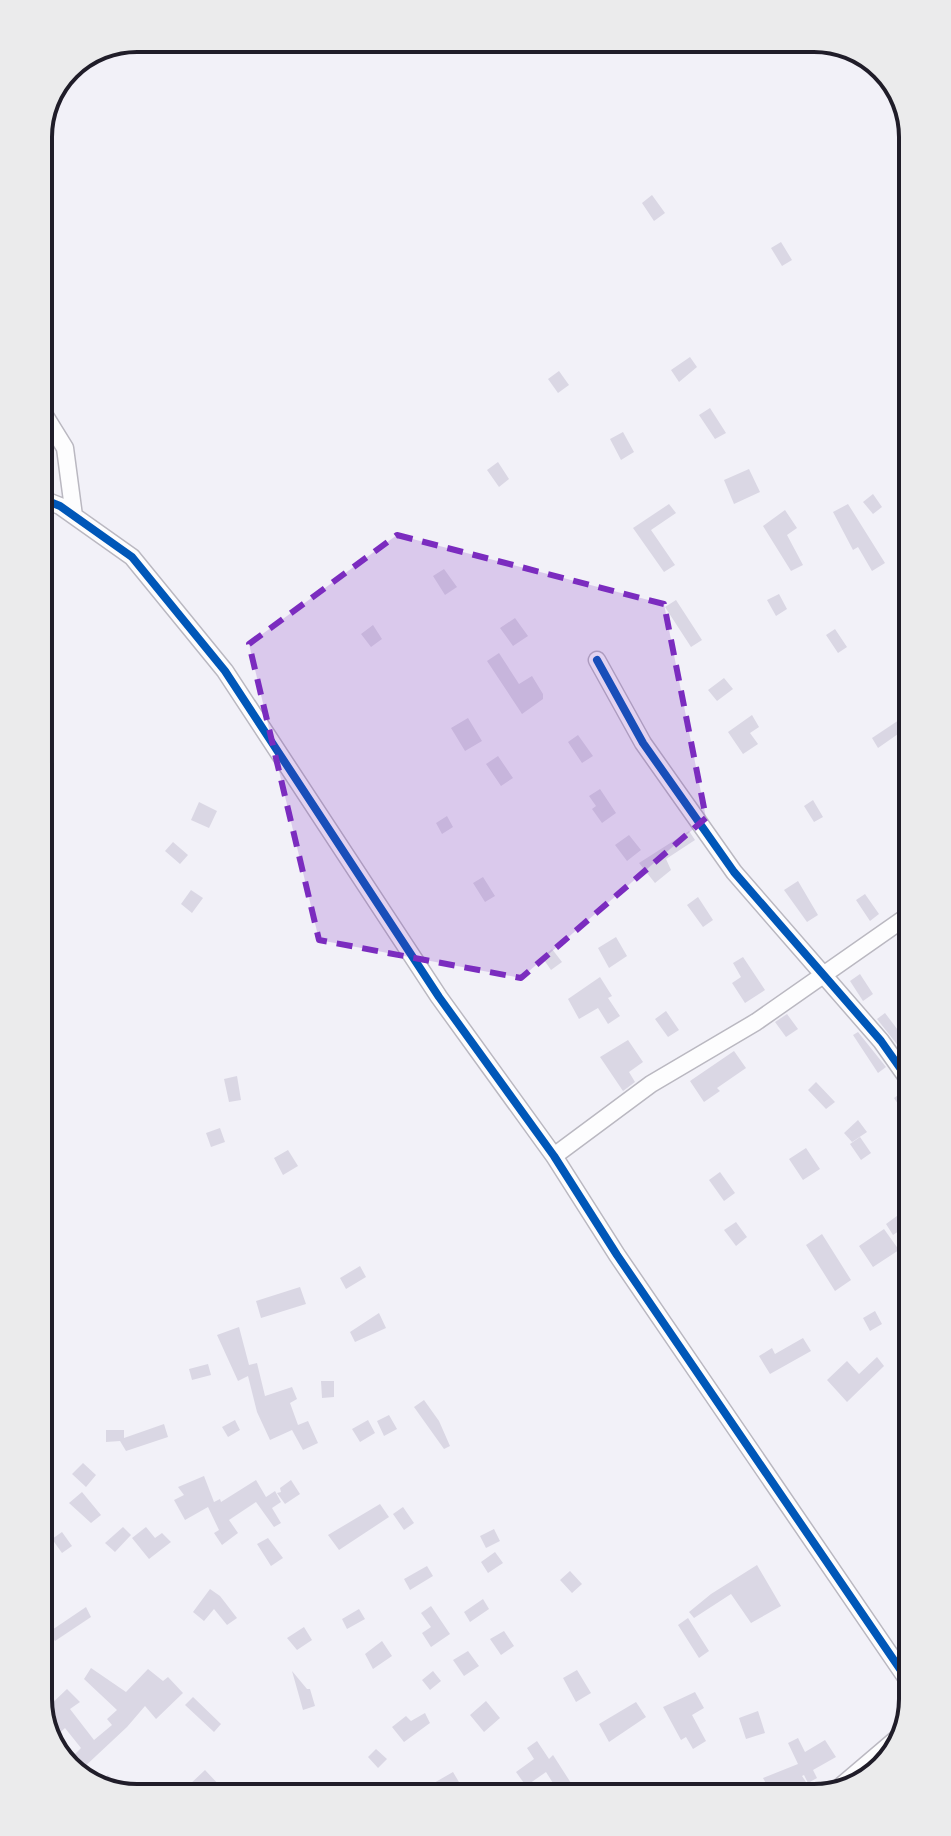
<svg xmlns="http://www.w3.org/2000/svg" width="951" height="1836" viewBox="0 0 951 1836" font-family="Jost,sans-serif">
  <rect width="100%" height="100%" fill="#f2f1f8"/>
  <path fill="#dad7e4" d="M652 195 665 213 654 221 642 203Z
    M781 242 792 260 782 266 771 248Z
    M690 357 697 367 679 382 671 370Z
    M559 371 569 385 558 393 548 379Z
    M710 408 726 433 715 439 699 415Z
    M623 432 634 452 621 460 610 439Z
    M498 462 509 479 499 487 487 470Z
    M749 469 760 492 734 504 724 480Z
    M873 494 882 507 873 514 863 502Z
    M669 504 676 513 651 530 675 565 664 572 633 528Z
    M848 504 885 563 872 571 858 547 853 550 833 512Z
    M785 510 797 528 787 535 803 565 791 571 763 526Z
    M444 569 457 587 445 595 433 576Z
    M779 594 787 609 776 616 767 600Z
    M676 600 702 640 691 647 665 607Z
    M515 618 528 636 513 646 500 628Z
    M373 625 382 639 371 647 361 634Z
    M835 629 847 647 838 653 826 635Z
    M499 653 519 684 532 676 543 694V699L522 714 487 661Z
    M724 678 733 689 717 701 708 690Z
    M752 715 759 727 750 733 758 744 743 754 728 732Z
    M468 718 482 741 465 751 451 728Z
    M902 718 908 727 878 748 872 738Z
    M578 735 593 756 582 763 568 742Z
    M498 756 513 778 501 786 486 764Z
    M600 789 616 813 602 823 592 809 596 806 589 796Z
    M813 800 823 817 814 822 804 806Z
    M199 802 217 811 209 828 191 820Z
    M447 816 453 827 442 834 436 823Z
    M689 831 695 840 666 859 671 870 655 883 639 863Z
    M629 835 641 850 627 861 615 845Z
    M173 842 188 855 180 864 165 851Z
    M483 877 495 896 485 902 473 883Z
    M798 881 818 915 807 922 784 890Z
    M191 890 203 898 192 913 181 904Z
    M865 894 879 914 870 921 856 900Z
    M698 897 713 920 703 927 687 905Z
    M616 937 627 956 609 968 598 948Z
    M552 949 562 962 551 970 542 957Z
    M743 957 765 990 745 1003 732 983 741 977 733 963Z
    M860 974 873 994 863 1001 850 981Z
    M600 977 612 996 608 998 620 1016 608 1024 598 1008 579 1019 568 999Z
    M666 1011 679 1030 668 1037 655 1019Z
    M885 1013 910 1046 903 1052 877 1019Z
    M787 1014 798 1029 786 1037 775 1022Z
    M858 1032 886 1067 878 1073 853 1035Z
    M628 1040 643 1062 629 1072 635 1082 623 1091 600 1057Z
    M734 1051 746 1068 717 1088 720 1091 704 1102 690 1081Z
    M237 1076 241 1100 229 1102 224 1079Z
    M816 1082 835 1102 826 1109 808 1090Z
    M904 1091 910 1097V1122L894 1098Z
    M858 1120 867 1132 852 1142 844 1133Z
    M220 1128 225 1142 211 1147 206 1133Z
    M860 1137 871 1153 861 1160 850 1144Z
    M806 1148 820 1169 803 1180 789 1159Z
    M288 1150 298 1166 283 1175 274 1158Z
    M720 1172 735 1193 724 1201 709 1180Z
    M901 1213 909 1224 893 1235 886 1224Z
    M736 1222 747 1237 736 1246 724 1230Z
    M884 1229 899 1250 873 1267 859 1246Z
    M822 1234 851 1280 835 1291 806 1245Z
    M360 1266 366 1277 346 1289 340 1278Z
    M300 1287 306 1304 261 1318 256 1301Z
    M875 1311 882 1324 870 1331 863 1318Z
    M379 1313 386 1328 355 1342 350 1332Z
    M239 1327 249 1365 257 1363 265 1396 292 1387 297 1399 290 1403 298 1425 308 1421 318 1443 303 1450 292 1430 270 1440 257 1412 248 1376 238 1381 217 1335Z
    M803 1338 811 1351 770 1374 759 1356 772 1348 775 1354Z
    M877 1357 884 1366 847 1402 827 1380 847 1361 859 1374Z
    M208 1364 211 1375 192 1380 189 1369Z
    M321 1381H334V1397L322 1398Z
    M424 1400 439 1421 450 1446 444 1449 414 1407Z
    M389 1415 397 1429 384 1436 377 1421Z
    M235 1420 240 1430 228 1437 222 1427Z
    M368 1420 375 1433 360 1442 352 1429Z
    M164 1424 168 1437 126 1451 120 1441 106 1442V1430H124V1438Z
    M83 1463 96 1475 86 1487 72 1474Z
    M204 1476 214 1502 220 1499 221 1502 256 1480 266 1497 275 1491 281 1502 272 1508 281 1523 274 1527 256 1502 229 1520 238 1533 222 1545 214 1533 219 1530 208 1507 185 1520 174 1500 184 1495 178 1487Z
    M291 1480 300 1494 285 1504 277 1493 281 1492 280 1488Z
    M82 1492 101 1515 91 1523 69 1503Z
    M380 1504 389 1517 339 1550 328 1535Z
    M403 1507 414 1523 404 1530 393 1514Z
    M123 1527 131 1535 115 1552 105 1543Z
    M146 1527 155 1538 162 1533 171 1542 149 1559 132 1538Z
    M494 1529 500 1541 486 1548 480 1536Z
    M62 1532 72 1546 62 1553 52 1539Z
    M268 1538 283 1558 271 1566 257 1544Z
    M495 1552 503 1563 488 1573 481 1562Z
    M757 1565 781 1606 751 1623 731 1594 694 1618 689 1612 711 1594Z
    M427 1566 433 1576 410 1590 404 1579Z
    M570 1571 582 1584 572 1593 560 1580Z
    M210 1589 220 1596 237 1618 227 1625 214 1609 204 1621 193 1612Z
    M483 1599 489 1609 470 1622 464 1612Z
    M431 1606 450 1634 431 1647 422 1633 431 1627 421 1613Z
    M86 1607 91 1617 55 1641 49 1632Z
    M359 1609 365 1619 347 1629 342 1619Z
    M688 1618 709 1651 699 1658 678 1625Z
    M304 1627 312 1640 297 1650 287 1638Z
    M504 1631 514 1646 501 1655 490 1639Z
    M382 1641 392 1656 373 1669 365 1654Z
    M468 1651 479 1666 464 1676 453 1660Z
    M91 1668 126 1692 148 1669 163 1681 168 1677 183 1693 156 1719 145 1706 127 1727 81 1770 70 1759 81 1748 65 1728 52 1740 45 1732V1710L67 1689 80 1702 70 1709 94 1740 112 1725 107 1719 117 1710 84 1679Z
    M577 1670 591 1693 576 1702 563 1678Z
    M292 1671 307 1689H310L315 1706 303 1710Z
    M433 1671 441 1681 430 1690 422 1680Z
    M695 1692 704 1708 692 1715 706 1741 693 1749 686 1737 681 1740 663 1707Z
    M193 1697 221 1724 214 1732 185 1705Z
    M486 1701 500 1718 484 1732 470 1715Z
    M636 1702 646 1717 609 1742 599 1724Z
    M758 1711 765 1733 746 1739 739 1718Z
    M425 1713 430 1723 404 1742 392 1727 406 1716 411 1721Z
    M798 1738 805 1752 825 1740 836 1757 813 1770 817 1778 808 1783 804 1775 802 1776 812 1791H770L763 1778 798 1764 788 1743Z
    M537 1741 549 1759 553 1755 571 1783 558 1791 546 1772 526 1786 516 1772 534 1759 527 1748Z
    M376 1749 387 1759 378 1768 368 1757Z
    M205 1770 221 1787 210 1797H198L188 1786Z
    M453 1772 466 1794 413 1795Z
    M108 1775 131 1798 94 1784Z"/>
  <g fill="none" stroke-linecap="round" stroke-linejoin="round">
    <g stroke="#bab8c1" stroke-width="19">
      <path id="minor" d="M39 406 65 448 74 516
        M40 498 60 506 132 557 225 671 439 997 554 1156 617 1255 913 1688
        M597 660 643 743 734 872 881 1041 910 1082
        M554 1156 651 1084 756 1022 909 915
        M835 1791 902 1734"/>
    </g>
    <use href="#minor" stroke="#fdfdfe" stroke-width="16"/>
    <g stroke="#fdfdfd" stroke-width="13">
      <path id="cycleway" d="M40 498 60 506 132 557 225 671 439 997 554 1156 617 1255 913 1688
        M597 660 643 743 734 872 881 1041 910 1082"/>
    </g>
    <use href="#cycleway" stroke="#0057b8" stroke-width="8"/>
  </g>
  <path fill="#7b2cbf" fill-opacity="0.2" stroke="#7b2cbf" stroke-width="6" stroke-dasharray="16 10" stroke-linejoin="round" d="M397 535 664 604 706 818 521 978 319 940 249 644Z"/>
  <path d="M0 0H951V1836H0ZM137 52H814A85 85 0 0 1 899 137V1699A85 85 0 0 1 814 1784H137A85 85 0 0 1 52 1699V137A85 85 0 0 1 137 52Z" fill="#ebebec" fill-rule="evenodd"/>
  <path fill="none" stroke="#201d29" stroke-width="4" d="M137 52H814A85 85 0 0 1 899 137V1699A85 85 0 0 1 814 1784H137A85 85 0 0 1 52 1699V137A85 85 0 0 1 137 52Z"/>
</svg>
